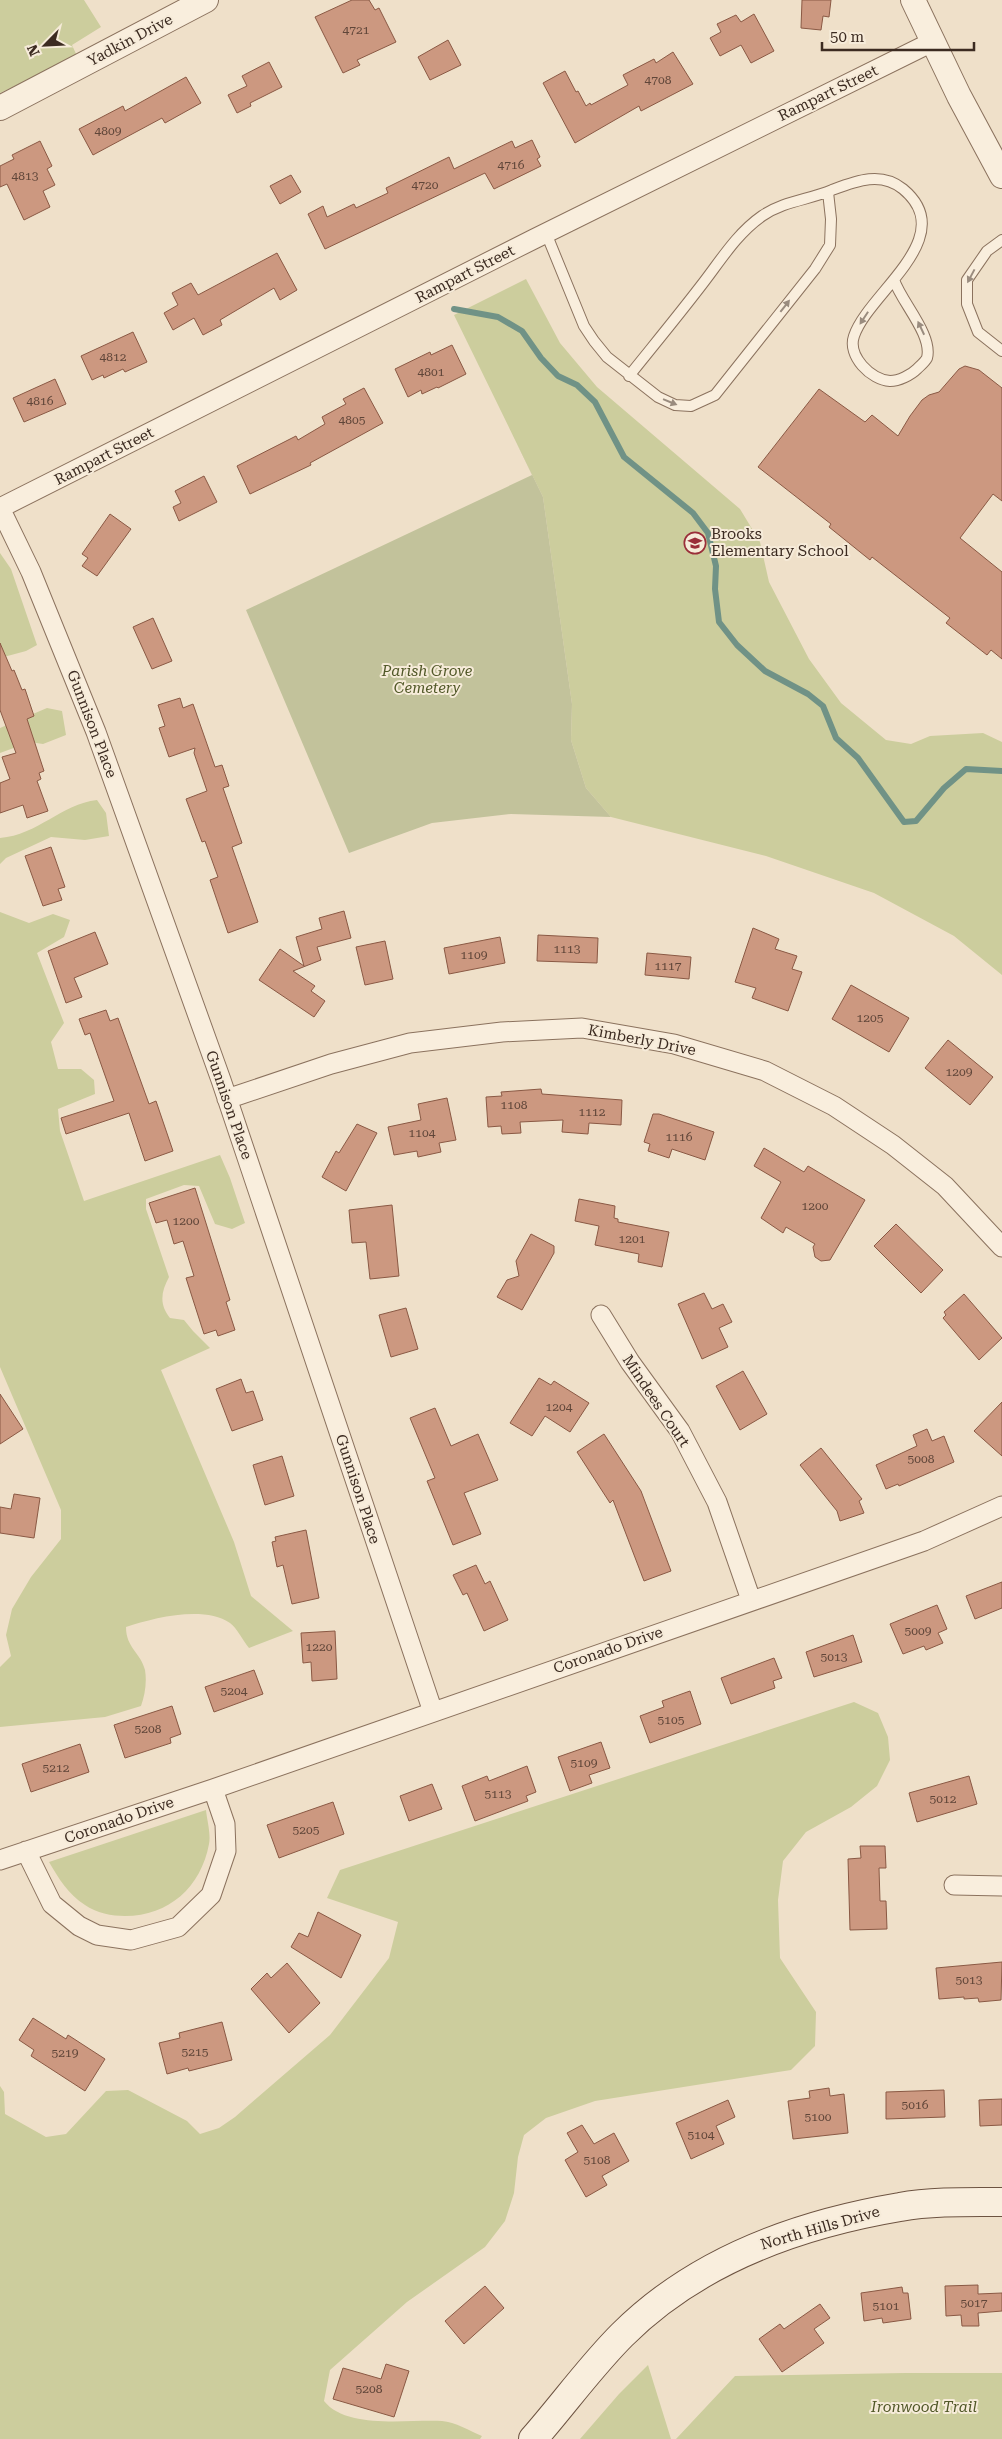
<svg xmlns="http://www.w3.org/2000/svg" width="1002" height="2439" viewBox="0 0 1002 2439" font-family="'Roboto Serif',serif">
  <rect width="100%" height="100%" fill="#efe0c9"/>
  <path fill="#cccd9d" d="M0 0H84L101 27 72 45 77 56 0 93Z
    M526 279 560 343 597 387 740 509 760 542 769 582 809 659 841 703 886 740 911 744 930 736 983 733 1002 742V975L954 936 874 893 766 856 611 817 586 788 571 740 572 704 543 497 454 315Z
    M0 553 11 569 37 645 26 651 0 658Z
    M47 708 62 711 66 735 43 744 30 742 0 753V728Z
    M97 800 106 813 109 836 85 840 51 837 6 858 0 864V838C38 835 61 804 97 800Z
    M0 912 29 923 53 914 70 920 64 937 37 953 64 1023 51 1042 58 1069H81L94 1080 95 1094 58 1109 60 1131 84 1201 220 1155 230 1178 245 1223 232 1229 215 1224 199 1186 184 1185 146 1199V1209L169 1277C161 1292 159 1304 170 1318L184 1320 193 1331 210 1348 161 1370 234 1542 251 1596 293 1631 249 1648C243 1641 237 1628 230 1623 204 1605 153 1618 126 1627 126 1648 141 1653 145 1670 147 1682 145 1695 141 1706L105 1717 0 1727V1667L11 1656 6 1635 12 1609 31 1577 61 1539V1510L0 1367Z
    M854 1702 878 1713 888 1737 890 1760 877 1786 851 1807 806 1832 783 1861 778 1900 780 1958 816 2012 815 2046 791 2070 595 2101 546 2118 524 2135 518 2157 514 2193 505 2221 485 2247 407 2302 330 2370 324 2401C347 2430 409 2419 442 2421 455 2422 470 2431 482 2436L480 2439H0V2086L4 2092 5 2114 46 2137 66 2134 106 2091 128 2090 187 2121 200 2134 219 2128 235 2117 330 2035 389 1958 398 1922 327 1898 340 1870Z
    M206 1810C207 1820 211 1834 209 1844 201 1887 169 1916 125 1916 112 1916 96 1913 85 1905 68 1894 59 1879 49 1862Z
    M648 2365 671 2439H580L619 2394Z
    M905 2373H1002V2439H676L735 2376Z"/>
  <path fill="#c2c29b" d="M507 423 543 497 572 704 571 740 586 788 611 817 511 814 432 823 349 853 246 610 532 475Z"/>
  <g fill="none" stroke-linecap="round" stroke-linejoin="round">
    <path stroke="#709286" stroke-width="6" d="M454 309 498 317 522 331 541 358 558 376 577 385 595 402 624 457 693 513 708 533 716 566 715 589 719 622 737 645 765 671 808 694 823 706 836 738 858 758 904 822 916 821 944 788 966 769 1002 771"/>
  </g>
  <path fill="#cc9880" stroke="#8a5944" d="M352 0H369L375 10 379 8 396 42 357 60 360 65 343 73 315 17Z
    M802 0H831L829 17 823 16 821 30 801 28Z
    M754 14 774 51 751 63 741 45 720 56 710 38 721 32 717 24 736 15 741 22Z
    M448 40 461 65 430 80 418 57Z
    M673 52 693 84 641 111 639 106 575 143 543 83 565 71 576 92 578 91 586 106 590 103 591 105 628 85 623 75 654 59 656 63Z
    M269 62 282 87 250 103 251 106 237 113 228 95 247 86 242 76Z
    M186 77 201 103 165 123 162 118 93 155 79 129 123 106 125 111Z
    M532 140 540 157 537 159 541 166 494 189 485 173 325 249 308 214 323 206 327 217 354 204 356 208 388 193 386 188 449 157 454 169 512 141 515 148Z
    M40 141 52 166 47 169 55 185 43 191 50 207 24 220 7 184 0 187V166L14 159 12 155Z
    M291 175 301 192 280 204 270 186Z
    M277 253 297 290 280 300 274 288 220 320 222 325 203 335 194 318 173 330 164 313 178 305 172 293 191 283 198 295Z
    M133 332 147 362 125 372 123 369 104 378 103 375 92 380 81 356Z
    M452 345 466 374 438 388 437 387 422 394 421 390 408 397 395 369 430 352 431 355Z
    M965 366 979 370 1002 388V501L993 494 960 538 1002 572V659L991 650 987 655 946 623 950 618 872 557 870 560 829 527 831 524 758 467 819 389 865 422 872 415 898 436 910 416 922 400 929 395 939 392 959 369Z
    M55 379 66 404 24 422 13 398Z
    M364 388 383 423 310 463 311 465 250 494 237 466 296 436 298 440 325 424 322 417 346 404 343 399Z
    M204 476 217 502 179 521 173 507 181 503 175 491Z
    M110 514 131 529 97 576 82 566 88 558 82 554Z
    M153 618 172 661 152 669 133 627Z
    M0 643 12 671 14 670 22 690 25 689 34 716 27 719 44 771 39 773 41 779 37 781 48 811 27 818 23 805 0 813V783L10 779 2 757 16 753 0 710Z
    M180 698 183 708 193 704 215 767 222 765 229 786 223 788 242 843 232 847 258 922 228 933 210 880 218 877 205 841 202 842 186 799 207 791 194 753 195 748 169 757 159 728 165 726 158 705Z
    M51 847 65 887 58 889 62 900 43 906 25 856Z
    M344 911 351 938 317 947 321 960 293 971 315 986 311 991 325 1001 314 1017 259 980 280 949 304 966 296 937 322 929 319 918Z
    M753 928 779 939 775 949 797 956 792 969 802 972 788 1011 752 998 756 988 735 982Z
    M95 932 108 964 74 978 82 997 66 1003 48 951Z
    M538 935 598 938 597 963 537 961Z
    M500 937 505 963 449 974 444 948Z
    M385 941 393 979 365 985 356 947Z
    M647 953 691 957 689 979 645 975Z
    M851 985 909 1018 889 1052 832 1019Z
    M106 1010 110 1021 118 1018 149 1104 156 1101 173 1151 145 1161 129 1113 66 1134 61 1118 114 1101 90 1033 85 1035 79 1019Z
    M948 1040 993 1077 970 1105 925 1068Z
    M541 1089 542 1094 622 1100 621 1125 589 1123 588 1134 562 1132 563 1120 520 1122 521 1133 502 1134 501 1126 488 1127 486 1097 502 1096 501 1092Z
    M447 1098 456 1140 439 1143 441 1152 418 1157 417 1151 394 1155 388 1127 421 1120 418 1104Z
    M653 1114H659L714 1132 705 1160 672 1149 669 1158 648 1151 650 1144 644 1142Z
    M357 1124 377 1133 346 1191 322 1177 336 1151 339 1153Z
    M764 1148 804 1172 808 1166 865 1200 830 1260 821 1261 815 1257 813 1247 815 1244 786 1227 783 1233 761 1218 781 1182 754 1166Z
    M195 1188 230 1300 226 1302 235 1330 218 1336 216 1330 204 1334 186 1278 194 1276 183 1241 174 1244 167 1220 156 1223 149 1203Z
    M579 1199 615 1206 614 1218 618 1219V1222L669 1232 662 1267 638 1262 639 1254 595 1245 599 1226 575 1221Z
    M392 1205 399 1276 370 1279 366 1242 352 1243 349 1210Z
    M896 1224 943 1270 921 1293 874 1246Z
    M531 1234 554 1246V1253L522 1310 497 1297 507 1280 519 1276 516 1261Z
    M704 1293 712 1309 723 1304 732 1322 719 1328 728 1347 702 1359 678 1304Z
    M964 1294 1002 1338 979 1360 943 1318 946 1315 944 1312Z
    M406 1308 418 1349 391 1357 379 1315Z
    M743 1371 767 1414 740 1430 716 1386Z
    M539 1378 551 1385 554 1381 589 1403 570 1432 545 1416 532 1436 510 1423Z
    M241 1379 246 1393 253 1391 263 1420 232 1431 216 1389Z
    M0 1394 23 1429 0 1444Z
    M1002 1402V1456L974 1431Z
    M435 1408 451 1446 478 1434 498 1480 464 1493 481 1534 453 1545 427 1481 435 1478 410 1418Z
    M927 1429 932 1441 944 1436 954 1462 899 1486 898 1484 886 1489 876 1465 917 1446 913 1435Z
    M604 1434 641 1491 671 1571 644 1581 613 1500 610 1503 577 1452Z
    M821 1448 862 1499 859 1501 864 1513 840 1521 837 1511 800 1465Z
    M282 1456 294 1496 265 1505 253 1465Z
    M14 1494 40 1498 34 1538 0 1533V1507L11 1509Z
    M306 1530 319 1598 292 1604 283 1565 277 1567 272 1542 276 1541 275 1537Z
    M476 1565 485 1584 490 1581 508 1620 484 1631 467 1593 463 1595 453 1575Z
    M1002 1582V1608L975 1619 966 1596Z
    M937 1605 947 1629 938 1633 943 1643 926 1650 924 1646 903 1654 890 1624Z
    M335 1631 337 1679 312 1681 311 1662 303 1663 301 1633Z
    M853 1635 862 1662 814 1677 806 1652Z
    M774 1658 782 1678 773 1681 775 1688 731 1704 721 1678Z
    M254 1670 263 1694 214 1712 205 1687Z
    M690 1691 701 1724 650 1743 640 1716 664 1707 662 1701Z
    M172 1706 181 1734 170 1738 171 1743 125 1758 114 1725Z
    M601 1742 610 1768 589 1775 592 1783 570 1791 558 1757Z
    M80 1744 89 1772 31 1792 22 1764Z
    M527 1766 536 1792 526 1796 528 1801 475 1821 462 1786 487 1776 489 1781Z
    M969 1776 977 1804 917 1822 909 1793Z
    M432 1784 442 1809 409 1821 400 1796Z
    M333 1802 344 1834 279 1858 267 1825Z
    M860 1846H885L886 1868H879L880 1901H886L887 1929 850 1930 848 1859 861 1858Z
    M318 1912 361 1935 341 1978 291 1947 299 1933 308 1937Z
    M1002 1962 1001 2000 979 2002 978 1998 964 1999V1997L939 1999 936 1968Z
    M287 1963 320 2003 289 2033 251 1989 267 1973 271 1978Z
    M33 2018 66 2039 68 2035 105 2059 85 2091 31 2056 34 2050 19 2040Z
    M222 2022 232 2060 189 2071 188 2068 167 2074 159 2043 180 2038 179 2033Z
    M829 2088 830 2096 844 2094 848 2133 793 2139 788 2101 810 2098 809 2091Z
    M944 2090 945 2117 886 2119V2092Z
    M1002 2099V2125L980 2126 979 2100Z
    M728 2100 735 2117 716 2126 724 2144 691 2159 676 2123Z
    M582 2125 594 2144 614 2133 629 2161 602 2176 607 2185 586 2197 565 2160 578 2152 567 2133Z
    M978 2285V2294L1002 2293V2311L978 2313 979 2326H962L961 2315 946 2316 945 2286Z
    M485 2286 504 2308 464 2344 445 2321Z
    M902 2287 903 2293H908L911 2319 883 2323 882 2318 864 2321 861 2293Z
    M820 2304 830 2318 814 2329 824 2343 782 2372 759 2339 780 2324 784 2329Z
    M386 2364 409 2371 394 2417 333 2399 343 2368 381 2379Z"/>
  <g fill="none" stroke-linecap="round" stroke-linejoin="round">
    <g stroke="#8b725e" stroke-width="12">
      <path id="service" d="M546 233 584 326 594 341 607 357 658 397 675 405 691 406 715 395 815 269 830 245 831 219 828 192
        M1002 240 987 251 967 280V304L978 332 1002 351
        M629 376C653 346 677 317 700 287 719 263 736 234 762 216 784 201 808 200 832 190 856 181 881 171 903 189 961 237 868 293 854 336 847 356 871 380 890 381 899 381 911 375 917 369 920 366 925 362 927 358 933 335 902 303 894 280"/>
    </g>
    <g stroke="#8b725e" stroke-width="21">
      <path id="minor" d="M0 508 31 572 96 732 221 1080 433 1712
        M0 508 534 239 932 42
        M227 1099 331 1064 410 1043 502 1032 582 1028 674 1044 765 1071 834 1106 893 1145 945 1186 1002 1247
        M601 1315 630 1362 680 1431 717 1502 751 1600
        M26 1851 52 1904 79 1926 97 1935 131 1940 178 1927 211 1895 226 1851 225 1824 213 1789
        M0 1860 213 1789 924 1541 1002 1506
        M954 1885 1002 1886"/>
    </g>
    <g stroke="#8b725e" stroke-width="26">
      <path id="tertiary" d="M913 0 959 96 1002 176
        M0 108 206 0"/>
    </g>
    <g stroke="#6d5341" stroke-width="30">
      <path id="secondary" d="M533 2439C563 2405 590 2367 622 2335 696 2261 799 2224 900 2207 931 2201 970 2202 1002 2202"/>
    </g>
    <use href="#service" stroke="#f9eedd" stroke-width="10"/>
    <use href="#minor" stroke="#f9eedd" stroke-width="19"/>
    <use href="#tertiary" stroke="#f9eedd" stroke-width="24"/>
    <use href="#secondary" stroke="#f9eedd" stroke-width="28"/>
  </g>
  <defs><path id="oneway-solid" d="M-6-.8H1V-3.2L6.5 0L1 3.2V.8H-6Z" transform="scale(1.25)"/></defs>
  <g fill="#9a8c7f">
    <use href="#oneway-solid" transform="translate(971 276) rotate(118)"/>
    <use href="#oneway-solid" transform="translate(785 306) rotate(-52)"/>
    <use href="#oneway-solid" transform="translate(864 318) rotate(123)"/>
    <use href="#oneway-solid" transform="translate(921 328) rotate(-115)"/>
    <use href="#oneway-solid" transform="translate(670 402) rotate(22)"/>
  </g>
  <defs>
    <g id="school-ring" transform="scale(1.125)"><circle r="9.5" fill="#f6ebd9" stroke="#9a2e39" stroke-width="1.5"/><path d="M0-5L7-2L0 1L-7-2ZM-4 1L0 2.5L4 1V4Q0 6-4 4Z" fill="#9a2e39"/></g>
  </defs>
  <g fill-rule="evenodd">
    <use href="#school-ring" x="695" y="543"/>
  </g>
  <g text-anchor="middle" stroke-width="4" stroke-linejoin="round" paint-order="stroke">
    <g font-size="12" fill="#604639">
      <text x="356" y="34">4721</text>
      <text x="658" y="84">4708</text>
      <text x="108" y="135">4809</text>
      <text x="511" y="169">4716</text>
      <text x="25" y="180">4813</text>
      <text x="425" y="189">4720</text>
      <text x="113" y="361">4812</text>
      <text x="431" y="376">4801</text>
      <text x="40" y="405">4816</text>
      <text x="352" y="424">4805</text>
      <text x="567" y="953">1113</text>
      <text x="474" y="959">1109</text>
      <text x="668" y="970">1117</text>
      <text x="870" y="1022">1205</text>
      <text x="959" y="1076">1209</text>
      <text x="514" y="1109">1108</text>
      <text x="592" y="1116">1112</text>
      <text x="422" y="1137">1104</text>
      <text x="679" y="1141">1116</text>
      <text x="815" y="1210">1200</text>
      <text x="186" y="1225">1200</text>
      <text x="632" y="1243">1201</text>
      <text x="559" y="1411">1204</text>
      <text x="921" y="1463">5008</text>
      <text x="918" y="1635">5009</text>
      <text x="319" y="1651">1220</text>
      <text x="834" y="1661">5013</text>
      <text x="234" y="1695">5204</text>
      <text x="671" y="1724">5105</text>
      <text x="148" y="1733">5208</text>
      <text x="584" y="1767">5109</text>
      <text x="56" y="1772">5212</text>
      <text x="498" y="1798">5113</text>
      <text x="943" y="1803">5012</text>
      <text x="306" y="1834">5205</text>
      <text x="969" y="1984">5013</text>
      <text x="195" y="2056">5215</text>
      <text x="65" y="2057">5219</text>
      <text x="915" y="2109">5016</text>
      <text x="818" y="2121">5100</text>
      <text x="701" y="2139">5104</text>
      <text x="597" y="2164">5108</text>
      <text x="974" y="2307">5017</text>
      <text x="886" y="2310">5101</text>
      <text x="369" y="2393">5208</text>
    </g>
    <g font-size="15" fill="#3c2b21" stroke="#f6ebd9">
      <text transform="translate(130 40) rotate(-28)" y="5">Yadkin Drive</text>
      <text transform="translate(828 93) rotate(-26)" y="5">Rampart Street</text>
      <text transform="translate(465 274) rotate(-27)" y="5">Rampart Street</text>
      <text transform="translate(104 456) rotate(-27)" y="5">Rampart Street</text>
      <text transform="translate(92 724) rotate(69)" y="5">Gunnison Place</text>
      <text transform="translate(642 1040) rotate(11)" y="5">Kimberly Drive</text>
      <text transform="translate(229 1105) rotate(71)" y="5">Gunnison Place</text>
      <text transform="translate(656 1401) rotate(56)" y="5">Mindees Court</text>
      <text transform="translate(358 1489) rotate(72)" y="5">Gunnison Place</text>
      <text transform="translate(608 1650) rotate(-19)" y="5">Coronado Drive</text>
      <text transform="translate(119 1820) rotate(-19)" y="5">Coronado Drive</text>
      <text transform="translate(820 2228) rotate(-16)" y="5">North Hills Drive</text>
    </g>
    <g font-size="15" fill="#3c2b21" stroke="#f6ebd9" text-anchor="start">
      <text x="711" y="539">Brooks<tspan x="711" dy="17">Elementary School</tspan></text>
    </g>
    <g font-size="15" font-style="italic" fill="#515828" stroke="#f6ebd9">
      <text x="427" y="676">Parish Grove<tspan x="427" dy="17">Cemetery</tspan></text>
      <text x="924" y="2412">Ironwood Trail</text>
    </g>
  </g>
  <g transform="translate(45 45) rotate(246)" stroke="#f6ebd9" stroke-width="4" paint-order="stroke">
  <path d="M0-4L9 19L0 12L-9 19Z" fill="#3c2b21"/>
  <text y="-8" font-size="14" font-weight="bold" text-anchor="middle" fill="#3c2b21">N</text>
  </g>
  <path d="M822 42v8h152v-8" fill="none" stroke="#3c2b21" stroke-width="2.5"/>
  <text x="830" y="42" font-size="15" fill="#3c2b21" stroke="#f6ebd9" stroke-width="4" paint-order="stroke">50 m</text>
</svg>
